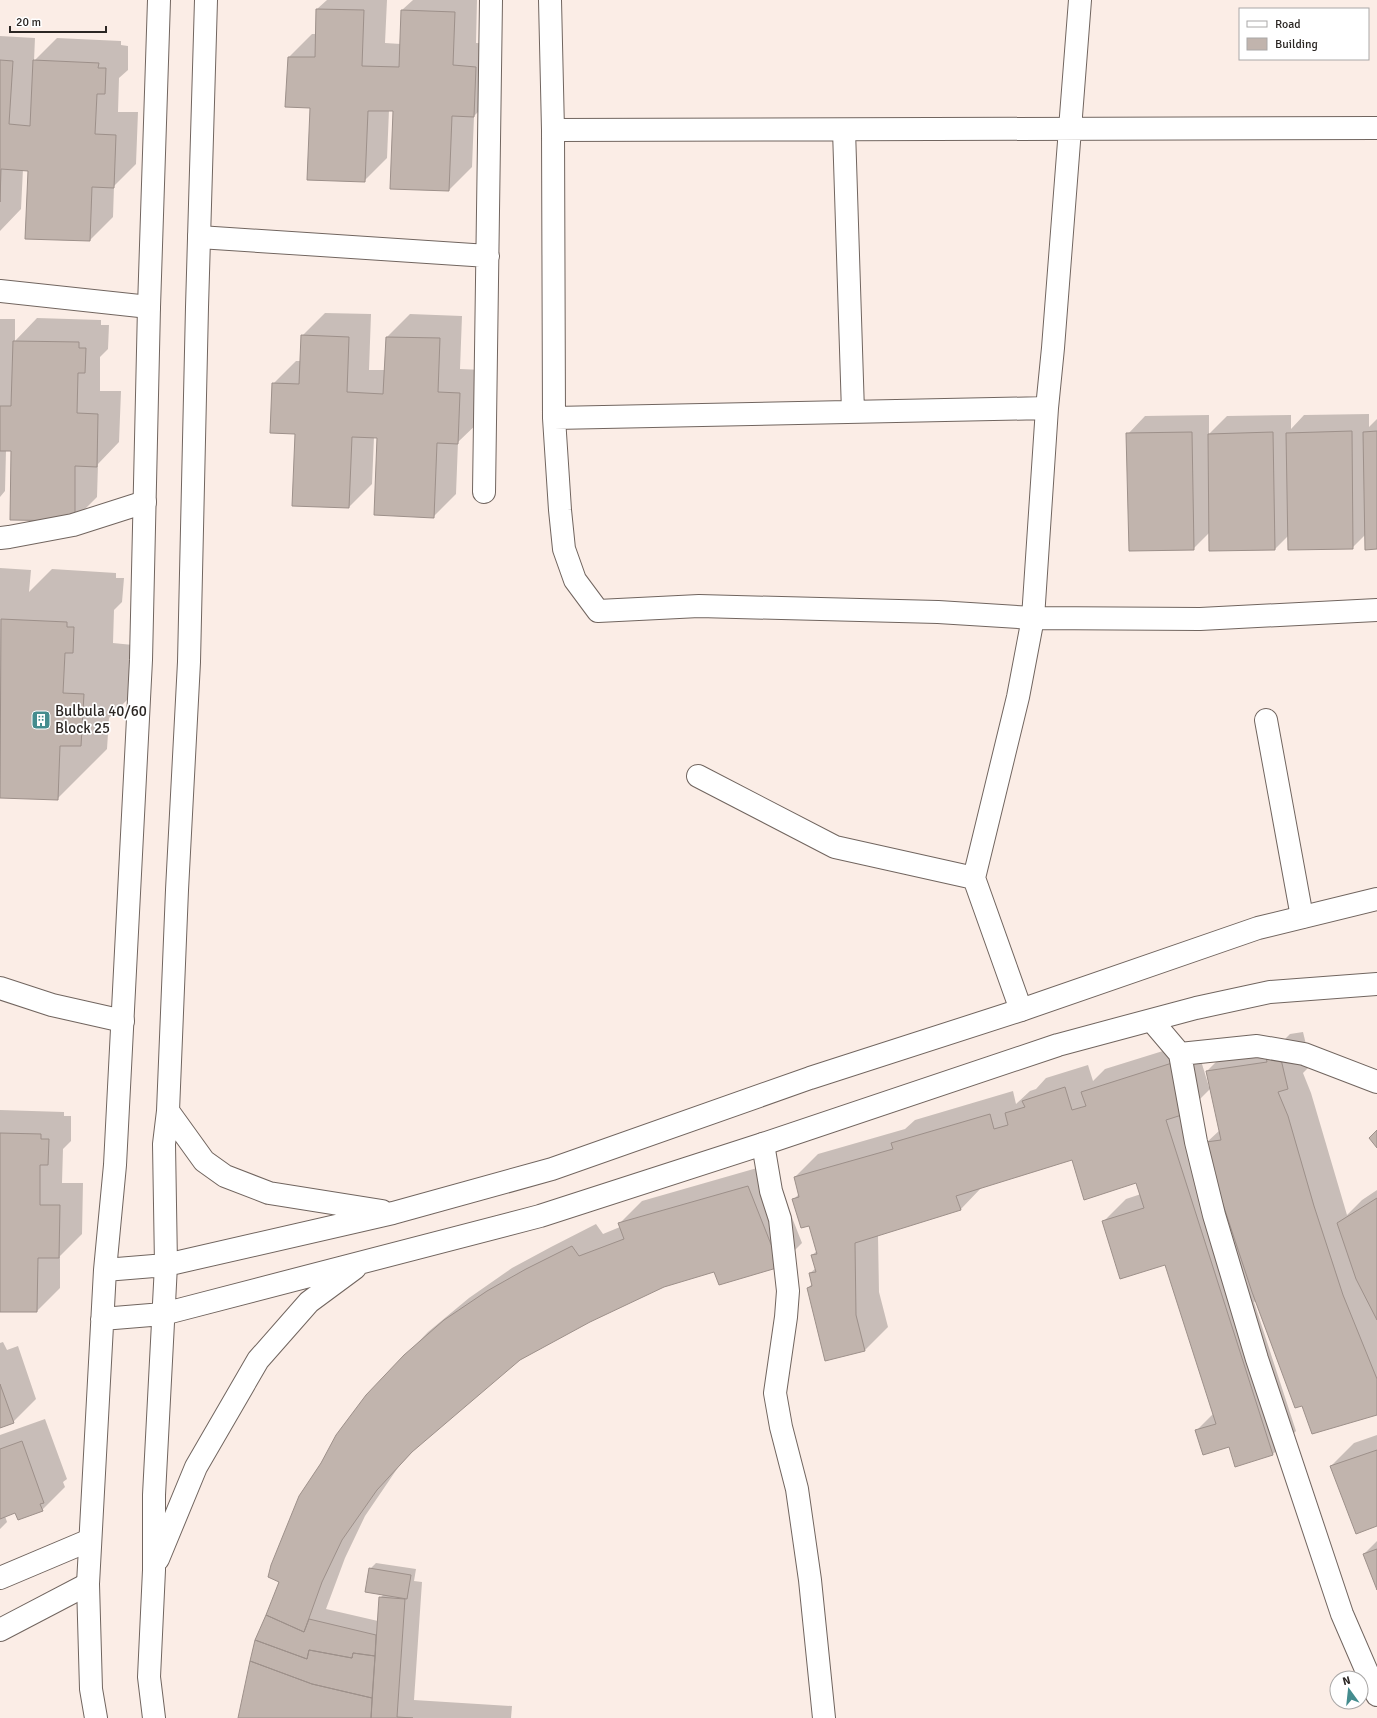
<svg xmlns="http://www.w3.org/2000/svg" width="1377" height="1718" viewBox="0 0 1377 1718" font-family="Signika,sans-serif">
  <rect width="100%" height="100%" fill="#fbede6"/>
  <path fill="#0003" fill-rule="evenodd" d="M327 0H387L385 43 401 44 402 10 413 0H477L476 43 498 44 497 93 474 116 472 167 449 190 394 110H389L387 158 364 181 312 107 289 57 312 34H316L317 9Z
    M0 36 35 38 34 61 57 38 121 41V45L128 46V70L119 78 118 112H138L136 164 114 186 113 217 90 240 29 170 23 169 21 209 0 231Z
    M325 313 371 314 369 370H385L387 337 410 314 462 316 460 369 483 370 481 420 458 442 456 494 433 517 378 437H374L372 484 349 507 293 505 296 433 273 384 296 361H301L302 336Z
    M37 318 101 320V325H109L108 349 100 357V391H121L119 442 98 464 97 497 74 520 12 450H6L5 491 0 497V319H15V341Z
    M1369 414V427L1377 419V548L1365 535 1352 548 1288 536 1275 549 1210 550V532L1193 549 1128 434 1145 416 1209 415V434L1227 416 1291 415V429L1304 415Z
    M0 568 31 570 29 592 52 569 116 573V578H124L122 602 114 610 113 643 133 645 131 696 109 718 107 749 57 799 0 797Z
    M1303 1032 1311 1065 1303 1073 1311 1093 1347 1215 1362 1200 1377 1190V1414L1302 1405 1256 1301 1254 1302 1296 1431 1273 1454 1229 1445 1196 1431 1214 1413 1166 1264 1103 1222 1126 1199 1141 1194 1137 1182 1072 1159 982 1187 961 1209 878 1235 879 1292 888 1327 865 1350 825 1359 808 1288 813 1283 810 1273 816 1268 812 1255 817 1251 810 1225 794 1199 800 1193 795 1177 818 1154 905 1129 915 1120 1013 1091 1016 1104 1030 1091 1036 1089 1046 1078 1088 1065 1093 1081 1105 1069 1195 1041 1209 1087 1211 1086 1207 1071 1230 1048 1284 1040 1290 1034ZM1211 1088 1220 1130 1207 1142 1192 1107Z
    M0 1110 64 1112V1116H71V1141L63 1149 62 1183H83L82 1234 60 1256V1288L37 1311H0Z
    M771 1164 802 1243 779 1266 715 1271 663 1286 590 1321 519 1359 419 1444 399 1466 365 1516 345 1558 326 1609 378 1621 380 1598 384 1594 370 1569 376 1563 416 1569 414 1581 422 1582 414 1700 512 1706 511 1718H239L405 1356 428 1332 469 1298 512 1268 551 1247 596 1224 603 1234 620 1227 619 1224 642 1201Z
    M3 1342 7 1350 18 1346 36 1399 13 1422 0 1426V1343Z
    M45 1419 67 1479 63 1482 65 1487 42 1510 16 1512 5 1516 7 1522 0 1529V1435Z
    M1377 1435V1525L1331 1466 1354 1443Z
    M1377 1541V1587L1364 1554Z"/>
  <path fill="#c1b4ad" stroke="#9d908a" d="M316 9 364 10 362 66 399 67 401 10 455 12 453 65 476 67 474 117 452 116 449 191 390 189 393 111H368L365 182 307 180 310 108 285 107 288 57H315Z
    M0 60 13 61 9 124 30 126 33 60 99 63 98 68H106L105 94H97L95 134 116 135 114 188 92 187 90 241 25 239 28 171 1 169 0 202Z
    M301 335 349 337 347 392 383 394 386 337 440 338 438 392 460 393 458 444 437 443 434 518 374 515 377 438 352 437 349 508 292 506 295 434 270 433 272 383 299 384Z
    M13 341 79 342V348H86L85 373H78L77 413 98 414 97 467 75 466V521L10 520 11 451H0V406H11Z
    M1352 431 1353 549 1288 550 1286 433Z
    M1377 431V549L1365 550 1363 432Z
    M1192 432 1194 550 1129 551 1126 433Z
    M1273 432 1275 550 1209 551 1208 434Z
    M1 619 67 622V627H74L73 653H65L63 693 84 694 81 746H60L58 800 0 798Z
    M1280 1055 1288 1089 1278 1092 1288 1116 1314 1206 1343 1295 1377 1379V1415L1312 1434 1302 1406 1295 1408 1252 1292 1215 1180 1206 1142 1221 1140 1206 1071 1267 1062 1266 1057Z
    M1172 1063 1188 1113 1166 1120 1273 1455 1235 1467 1229 1447 1203 1455 1195 1430 1216 1424 1165 1265 1120 1279 1102 1221 1144 1208 1136 1183 1084 1200 1072 1160 956 1196 961 1210 855 1243 856 1315 865 1351 825 1361 807 1288 812 1286 809 1273 816 1272 811 1255 817 1254 809 1226 801 1228 792 1199 799 1197 794 1177 893 1149 891 1143 990 1114 994 1129 1008 1125 1005 1113 1025 1107 1022 1101 1065 1087 1072 1110 1086 1106 1081 1092Z
    M1377 1130V1148L1369 1138Z
    M0 1133 41 1134V1139H49L48 1165H40V1205H60L59 1258H38L37 1312H0Z
    M748 1186 780 1267 719 1285 714 1272 664 1287 590 1322 520 1360 412 1452 377 1490 342 1540 322 1582 304 1632 266 1615 279 1582 268 1577 271 1565 299 1496 321 1463 336 1435 366 1395 404 1355 444 1320 487 1291 526 1269 572 1246 579 1256 624 1239 618 1223Z
    M1377 1198V1320L1356 1279 1337 1223Z
    M0 1384 14 1423 0 1428Z
    M22 1441 44 1503 40 1504 43 1511 18 1520 15 1513 0 1519V1449Z
    M1377 1450V1526L1356 1534 1330 1466Z
    M1377 1549V1590L1363 1554Z
    M369 1568 411 1575 407 1599 365 1592Z
    M379 1597 405 1599 397 1717 413 1718H371Z
    M266 1615 304 1632 309 1619 376 1635 375 1656 353 1653 352 1658 309 1650 307 1659 255 1640Z
    M255 1640 307 1659 309 1650 352 1658 353 1653 375 1656 372 1698 312 1684 250 1661Z
    M250 1661 312 1684 372 1698 371 1718H238Z"/>
  <g fill="none" stroke-linecap="round" stroke-linejoin="round">
    <g stroke="#71655f" stroke-width="24">
      <path id="minor" d="M550 0 553 130 1377 128
        M553 130 554 418 560 510 564 549 575 580 598 611 699 606 938 612 1033 618 1200 619 1377 610
        M844 130 853 412
        M199 237 488 256
        M0 291 149 307
        M554 418 1047 408
        M484 492 491 0
        M0 538 9 537 73 525 145 502
        M1266 720 1302 917
        M698 776 835 847 974 878
        M0 988 52 1005 123 1021
        M1021 1010 974 878 1018 697 1033 618 1047 408 1053 348 1080 0
        M1152 1021 1180 1054 1257 1046 1304 1054 1377 1082
        M1180 1054 1196 1142 1214 1215 1257 1359 1342 1614 1377 1695
        M763 1144 771 1191 780 1219 788 1291 786 1317 775 1393 781 1427 797 1489 810 1580 824 1718
        M0 1578 90 1540
        M0 1630 88 1584"/>
    </g>
    <g stroke="#71655f" stroke-width="24">
      <path id="secondary" d="M168 1111 204 1161 225 1176 269 1193 382 1211
        M105 1270 166 1265 393 1213 552 1169 810 1078 1021 1010 1258 928 1377 899
        M102 1319 163 1314 540 1216 763 1144 1058 1045 1196 1008 1270 992 1377 984
        M158 1559 196 1467 258 1360 309 1302 355 1268
        M96 1718 91 1689 88 1584 105 1270 115 1165 141 660 149 307 159 0
        M154 1718 149 1677 154 1570V1495L166 1265 164 1144 168 1111 177 890 189 662 197 307 206 0"/>
    </g>
    <use href="#minor" stroke="#fff" stroke-width="22"/>
    <use href="#secondary" stroke="#fff" stroke-width="22"/>
  </g>
  <defs>
    <g id="building-square" transform="scale(1)"><rect x="-9" y="-9" width="18" height="18" rx="4" fill="#448c8e" stroke="#fff"/><path d="M-4-6H4V6H1V3H-1V6H-4ZM-2.5-4.3h1.7v1.8h-1.7ZM.8-4.3h1.7v1.8H.8ZM-2.5-1h1.7V.8h-1.7ZM.8-1h1.7V.8H.8Z" fill="#fff"/></g>
  </defs>
  <g fill-rule="evenodd">
    <use href="#building-square" x="41" y="720"/>
  </g>
  <g text-anchor="middle" stroke-width="3.5" stroke-linejoin="round" paint-order="stroke">
    <g font-size="15" fill="#2b2623" stroke="#fff" text-anchor="start">
      <text x="55" y="716">Bulbula 40/60<tspan x="55" dy="17">Block 25</tspan></text>
    </g>
  </g>
  <rect x="1239" y="8" width="130" height="52" fill="#ffffff" stroke="#aaa8a7"/>
  <rect x="1247" y="21" width="20" height="6" fill="#ffffff" stroke="#aaa8a7"/>
  <text x="1275" y="28" font-size="12" fill="#2b2623">Road</text>
  <rect x="1247" y="38" width="20" height="12" fill="#c1b4ad" stroke="#aaa8a7"/>
  <text x="1275" y="48" font-size="12" fill="#2b2623">Building</text>
  <g transform="translate(1349 1690) rotate(345)"><circle r="19" fill="#ffffff" stroke="#aaa8a7"/>
  <path d="M0-3L7 15L0 10L-7 15Z" fill="#448c8e"/>
  <text y="-6" font-size="11" font-weight="bold" text-anchor="middle" fill="#2b2623">N</text>
  </g>
  <path d="M10 26v6h96v-6" fill="none" stroke="#2b2623" stroke-width="2"/>
  <text x="16" y="26" font-size="12" fill="#2b2623" stroke="#ffffff" stroke-width="3" paint-order="stroke">20 m</text>
</svg>
